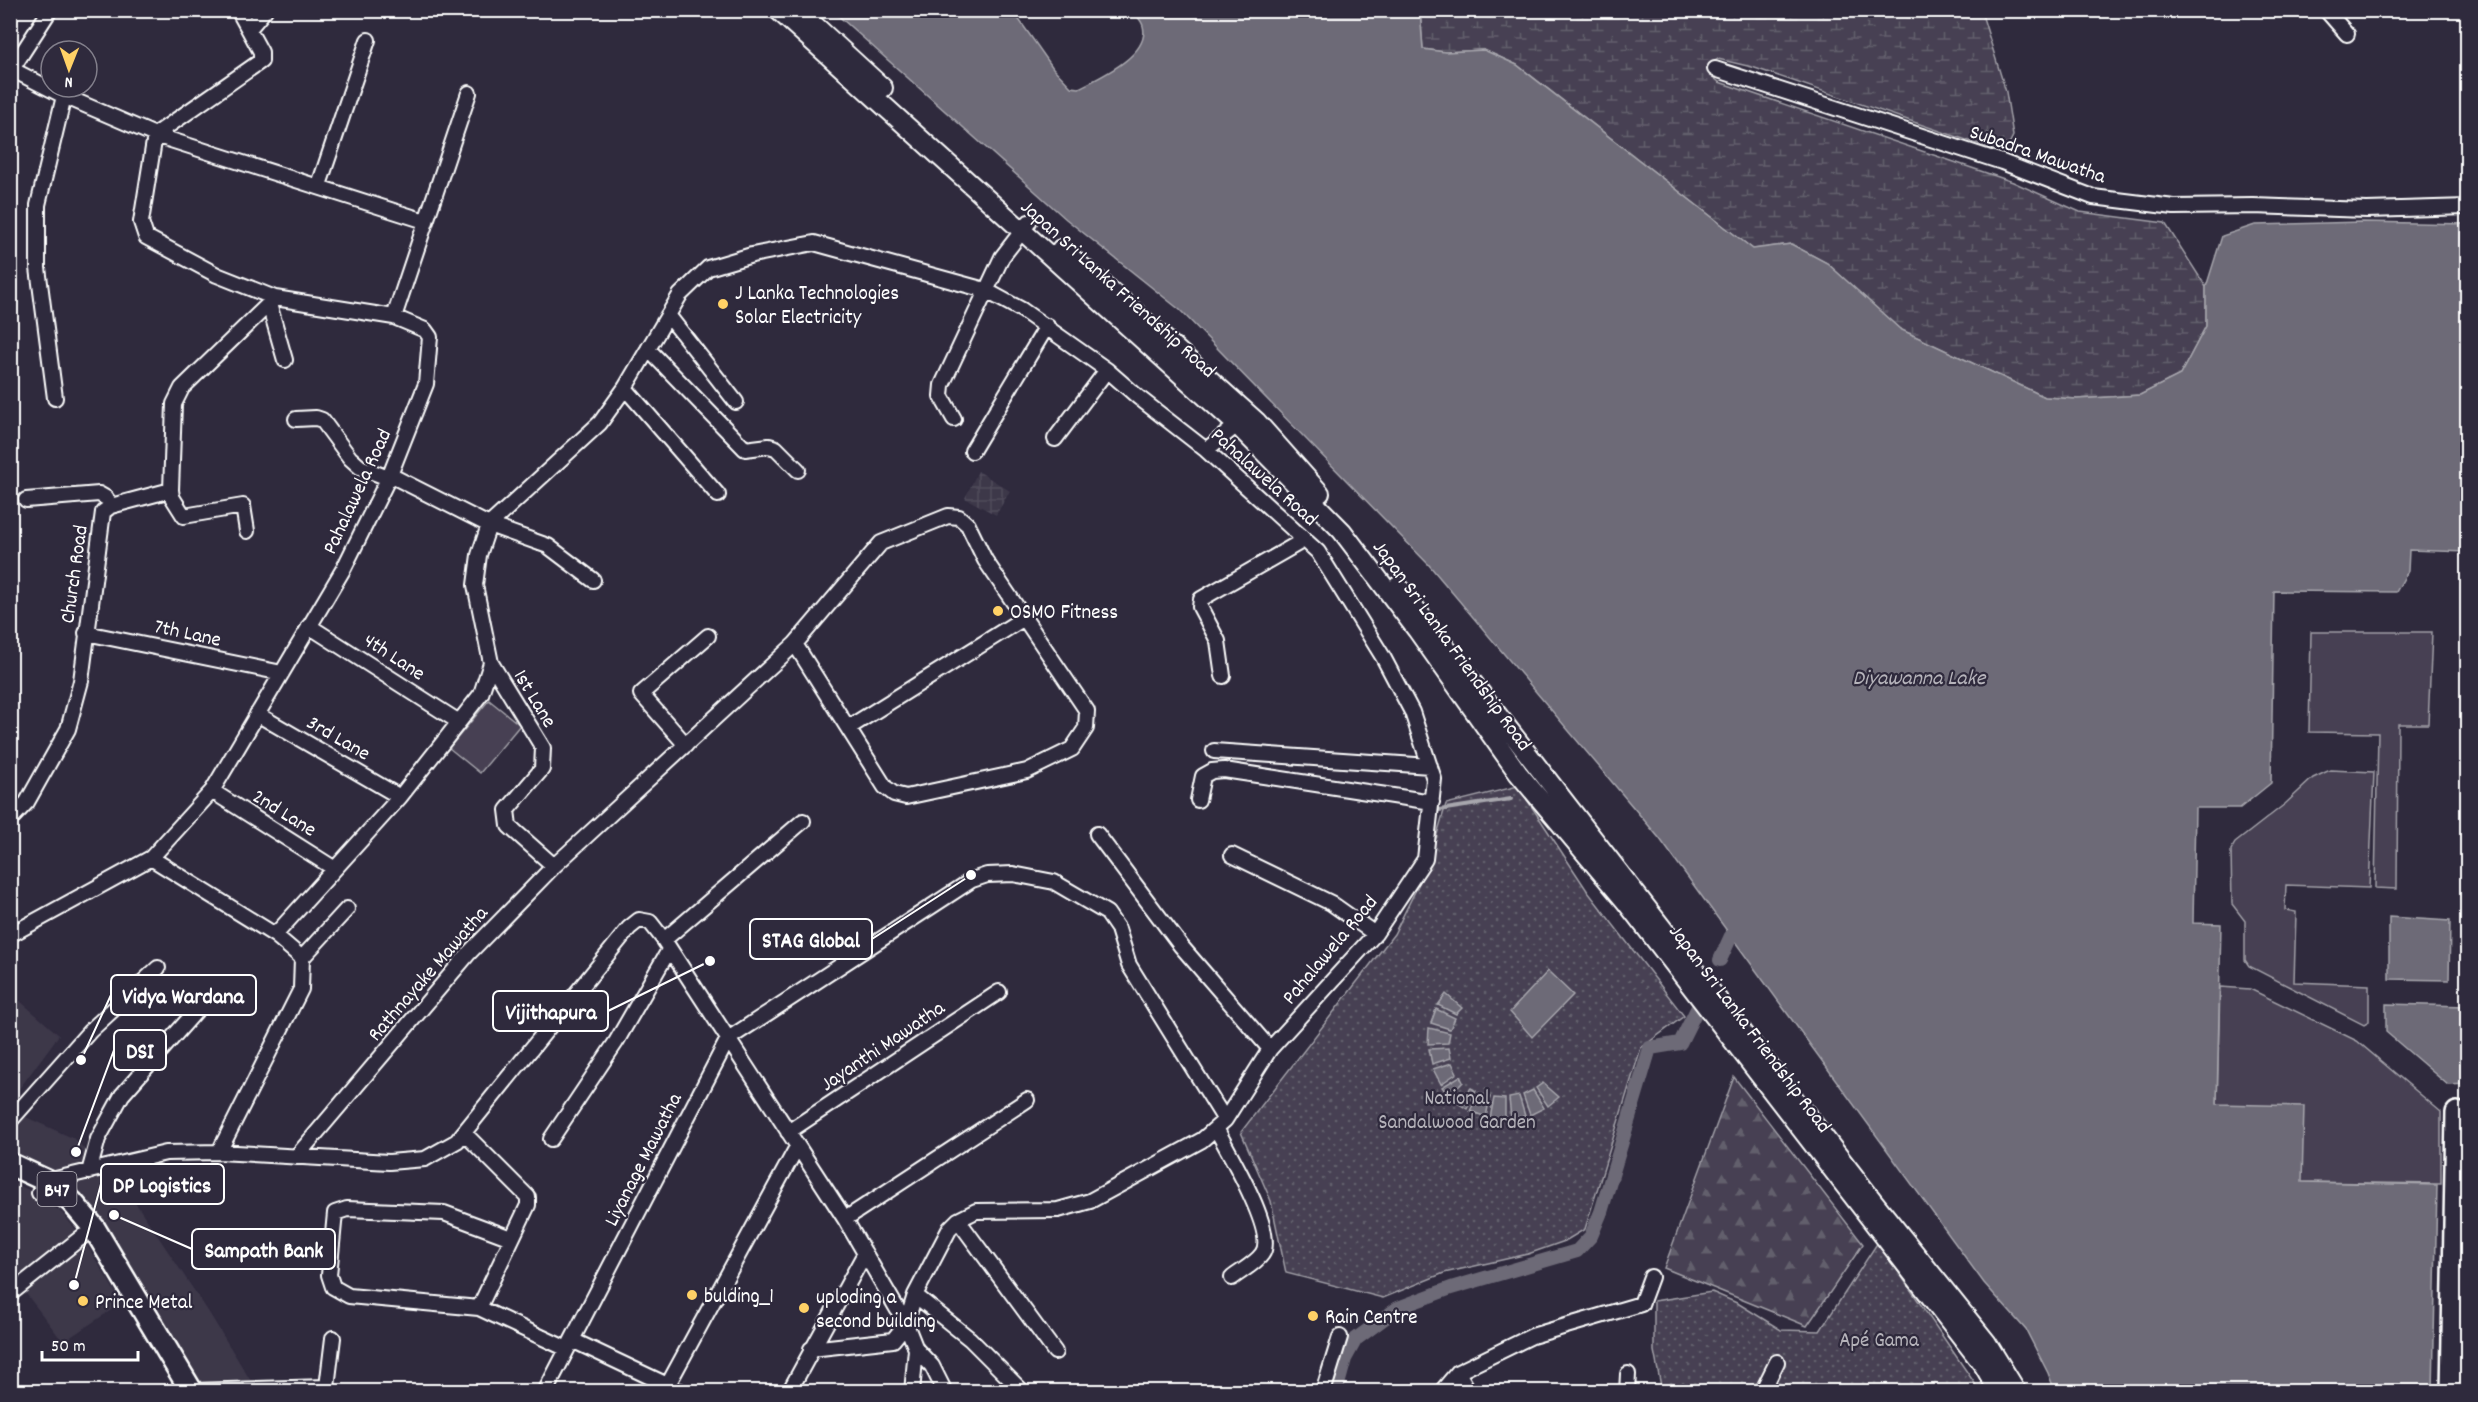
<svg xmlns="http://www.w3.org/2000/svg" width="2478" height="1402" viewBox="0 0 2478 1402" font-family="Dekko,sans-serif">
  <defs>
    <pattern id="industrial-grid" width="8" height="8" patternUnits="userSpaceOnUse" patternTransform="scale(1.5)"><rect width="8" height="8" fill="#3c3749"/><path d="M0 4h8M4 0v8" fill="none" stroke="#504b5b"/></pattern>
    <pattern id="forest-firs" width="22" height="20" patternUnits="userSpaceOnUse" patternTransform="scale(1.5)"><rect width="22" height="20" fill="#464152"/><path d="M5 1l3.5 6h-7zM16 11l3.5 6h-7z" fill="#625e6c"/></pattern>
    <pattern id="wetland-marsh" width="20" height="14" patternUnits="userSpaceOnUse" patternTransform="scale(1.5)"><rect width="20" height="14" fill="#464152"/><path d="M1 5h8M5 5V1M11 12h8M15 12V8" fill="none" stroke="#625e6c"/></pattern>
    <pattern id="park-dots" width="8" height="8" patternUnits="userSpaceOnUse" patternTransform="scale(1.5)"><rect width="8" height="8" fill="#464152"/><path d="M2 2h.1M6 6h.1" fill="none" stroke="#625e6c" stroke-width="1.8" stroke-linecap="round"/></pattern>
  </defs>
  <rect width="100%" height="100%" fill="#2f2a3d"/>
  <filter id="ink" filterUnits="userSpaceOnUse"><feTurbulence type="fractalNoise" baseFrequency=".0167" numOctaves="2"/><feDisplacementMap in="SourceGraphic" scale="12" xChannelSelector="R" yChannelSelector="G"/><feConvolveMatrix kernelMatrix="1 2 1 2 8 2 1 2 1" color-interpolation-filters="sRGB"/></filter>
  <g filter="url(#ink)">
    <path fill="#3c3749" d="M11 993 59 1035 11 1100Z
      M10 1110 75 1139 135 1202 208 1311 257 1391H193L96 1227 11 1162Z
      M11 1182 38 1194 62 1213 82 1237 122 1303 63 1342 11 1274Z"/>
    <path fill="url(#industrial-grid)" d="M978 471 1010 491 996 515 965 498Z"/>
    <path fill="#464152" stroke="#a2a0a8" stroke-width="1.5" d="M2311 632H2432L2428 724H2398L2397 889 2375 888 2378 733 2309 732Z
      M489 700 520 725 480 773 449 748Z
      M2330 770 2374 772 2369 888 2286 885 2285 910 2296 912 2294 982 2369 985V1022L2364 1025 2249 966 2245 960V921L2232 904 2231 850 2235 843 2285 804 2313 778Z
      M2220 987 2250 989 2357 1041 2441 1112V1184L2302 1182 2217 1104Z"/>
    <path fill="url(#forest-firs)" stroke="#a2a0a8" stroke-width="1.5" d="M1734 1077 1863 1244 1807 1326 1664 1268Z"/>
    <path fill="url(#wetland-marsh)" stroke="#a2a0a8" stroke-width="1.5" d="M1420 10 1981 11 2006 92 2013 136 2007 148H1990L1752 67 1718 59 1710 64 1709 74 1719 82 2013 182 2080 212 2165 223 2206 287V326L2180 375 2140 395 2077 399 2045 397 1899 329 1827 263 1791 244 1753 249 1517 65 1484 50 1445 52 1423 49Z"/>
    <path fill="url(#park-dots)" stroke="#a2a0a8" stroke-width="1.5" d="M1518 786 1588 892 1684 1016 1641 1048 1585 1229 1565 1241 1528 1254 1444 1273 1383 1298 1286 1273 1271 1201 1241 1132 1394 934 1428 865 1446 804Z
      M1878 1242 1980 1391H1662L1654 1351V1301L1712 1292 1739 1304 1781 1330 1820 1331Z"/>
    <path fill="#6d6a77" stroke="#a7a6ad" stroke-width="1.5" d="M833 11H1013L1053 68 1071 87 1079 88C1098 78 1151 55 1143 26 1142 21 1136 15 1133 11H1420L1423 49 1445 52 1484 50 1517 65 1753 249 1791 244 1827 263 1900 329 2045 397 2077 399 2140 395 2180 375 2206 326V287L2222 236 2255 225 2362 222 2467 224V552L2409 550 2408 571 2396 592 2274 591 2271 783 2240 808H2195L2193 923 2221 924 2217 1104 2304 1106 2302 1182 2437 1185 2433 1391H2055L2048 1373 2026 1330 1984 1283 1660 839 1429 565 1180 310 1066 219Z
      M2389 917 2450 921 2449 980 2389 979Z
      M1548 971 1573 995 1532 1037 1510 1012Z
      M1446 994 1462 1008 1456 1014 1438 1005Z
      M2386 1004 2467 1006V1084L2448 1085 2386 1032Z
      M1436 1009 1455 1018 1450 1029 1431 1023Z
      M1429 1028 1450 1033 1448 1043 1428 1044Z
      M1449 1048 1451 1058 1432 1064 1429 1049Z
      M1452 1063 1457 1073 1441 1084 1433 1069Z
      M1460 1076 1463 1082 1449 1096 1442 1087Z
      M1543 1083 1559 1097 1548 1106 1536 1088Z
      M1471 1088 1476 1091 1467 1109 1458 1103Z
      M1533 1090 1544 1108 1530 1115 1523 1095Z
      M1479 1093 1490 1097 1486 1117 1470 1111Z
      M1519 1096 1525 1116 1511 1119 1509 1098Z
      M1494 1098 1505 1099V1119L1490 1118Z"/>
    <g fill="none" stroke-linecap="round" stroke-linejoin="round">
      <path stroke="#a7a6ad" stroke-width="4" d="M1439 810 1511 799"/>
      <path stroke="#6d6a77" stroke-width="14" d="M1720 960 1731 936
        M1336 1392 1345 1359 1356 1339 1398 1308 1451 1288 1577 1251 1591 1236 1601 1212 1650 1048 1680 1043 1697 1009"/>
      <g stroke="#fff" stroke-width="18">
        <path id="minor" d="M2326 10 2347 34
          M249 29 265 10
          M1715 69 2002 162 2093 197 2174 207 2253 206 2367 210 2468 207
          M13 70 64 96 155 135 425 221
          M10 72 50 10
          M319 185 368 40
          M269 304 285 360
          M668 315 736 402
          M394 317 469 93
          M648 349 745 449 769 446 776 448 798 470
          M625 388 718 495
          M55 398 38 268V205L64 96
          M296 419 316 418 322 420 350 458 360 467 388 478
          M954 419 941 396 942 385 1002 257 1029 222
          M1055 439 1107 370
          M1206 450 1237 425
          M972 451 1047 326
          M390 475 489 525 548 546 593 580
          M171 490 172 497 184 516 243 506 247 531
          M26 500 99 494 106 498 111 506
          M309 626 459 722
          M86 633 282 673
          M491 663 543 748 542 769 507 810 509 826 554 866
          M1223 676 1218 641 1200 607 1201 599 1304 540
          M257 714 400 797
          M848 728 1024 618
          M686 745 641 694 708 636
          M1214 751 1430 766
          M212 791 335 869
          M1198 800 1203 776 1212 771 1224 770 1432 802
          M10 820 27 802 68 729 81 681 103 512 111 506 171 490 174 404 182 388 275 298
          M1097 834 1181 946 1270 1049
          M1232 855 1331 903 1375 934
          M151 858 275 935 302 958
          M10 935 151 858 212 791 344 568 390 475 426 384 430 337 425 330 394 317 275 298 217 275 146 237 141 222 155 135 261 61V52L238 10
          M275 935 400 797 481 694 491 663 475 585 479 555 489 525 600 423 625 388 680 295 708 268 752 255 814 243 985 290 1022 310 1107 370 1138 397 1206 450 1318 552 1383 657 1412 712 1434 779 1425 859 1375 934 1270 1049 1225 1120 1202 1140 1090 1201 1058 1210 976 1211 958 1220 950 1228 915 1295 906 1324 893 1340 811 1349
          M664 940 803 821
          M302 958 347 909
          M10 1121 90 1031 158 968
          M1216 1128C1227 1150 1278 1233 1262 1254 1256 1263 1241 1271 1232 1278
          M788 1132 999 992
          M464 1133 528 1197V1205L479 1308
          M551 1139 616 1042 669 950
          M219 1152 301 989 302 958
          M296 1157 469 953 554 866 795 644 881 543 948 516 959 517 968 525 985 560 1087 711 1086 728 1072 749 1027 771 906 797 894 794 885 787 795 644
          M89 1172 98 1139 122 1095 210 995
          M39 1193 47 1181 166 1153 219 1152 389 1162 425 1159 457 1141 629 928 639 920 650 922 664 940 845 1219 906 1324 916 1349 912 1392
          M845 1219 1027 1100
          M958 1220 1055 1352
          M511 1238 444 1213 347 1209 335 1213 329 1275 333 1287 349 1296 479 1308 567 1349
          M10 1294 83 1236
          M915 1295 970 1339 1023 1392
          M572 1340 682 1392
          M916 1349 932 1366 945 1392
          M1458 1372 1469 1392
          M192 1391 327 1387 333 1338
          M545 1392 728 1039 972 880 987 875 1013 874 1054 882 1107 913 1118 929 1129 965 1225 1120
          M664 1392 797 1147
          M789 1392 865 1253
          M1323 1392 1340 1337
          M1441 1392 1458 1372 1532 1336 1641 1304 1651 1277
          M1627 1392 1628 1374
          M1762 1392 1777 1362"/>
      </g>
      <g stroke="#fff" stroke-width="22">
        <path id="secondary" d="M778 10 1237 425 1342 531 1417 630 1518 773 1626 902 1984 1366 1999 1392
          M798 10 883 88
          M1061 249 1119 298 1257 422 1320 493
          M1398 586 1874 1202 1987 1343 2017 1392"/>
      </g>
      <g stroke="#fff" stroke-width="26">
        <path id="primary" d="M10 1164 47 1181 72 1202 94 1228 192 1392
          M2452 1392 2457 1113"/>
      </g>
      <use href="#minor" stroke="#2f2a3d" stroke-width="14"/>
      <use href="#secondary" stroke="#2f2a3d" stroke-width="18"/>
      <use href="#primary" stroke="#2f2a3d" stroke-width="21"/>
    </g>
  </g>
  <g fill="#ffd166" stroke="#2f2a3d" stroke-width="2">
    <circle cx="723" cy="304" r="6"/>
    <circle cx="998" cy="611" r="6"/>
    <circle cx="692" cy="1295" r="6"/>
    <circle cx="83" cy="1301" r="6"/>
    <circle cx="804" cy="1308" r="6"/>
    <circle cx="1313" cy="1316" r="6"/>
  </g>
  <g text-anchor="middle" stroke-width="4.5" stroke-linejoin="round" paint-order="stroke">
    <rect fill="#2f2a3d" stroke="#c1bfc5" stroke-width="1.5" x="37.5" y="1172" width="39" height="34" rx="4.5"/>
    <g font-size="20" font-weight="bold" fill="#fff">
      <text x="57" y="1196">B47</text>
    </g>
    <g font-size="21" fill="#fff" stroke="#2f2a3d">
      <text transform="translate(2038 153) rotate(19)" y="7">Subadra Mawatha</text>
      <text transform="translate(1119 288) rotate(42)" y="7">Japan Sri Lanka Friendship Road</text>
      <text transform="translate(1265 476) rotate(42)" y="7">Pahalawela Road</text>
      <text transform="translate(356 491) rotate(-65)" y="7">Pahalawela Road</text>
      <text transform="translate(73 574) rotate(-82)" y="7">Church Road</text>
      <text transform="translate(188 632) rotate(12)" y="7">7th Lane</text>
      <text transform="translate(1453 645) rotate(54)" y="7">Japan Sri Lanka Friendship Road</text>
      <text transform="translate(395 656) rotate(33)" y="7">4th Lane</text>
      <text transform="translate(536 698) rotate(59)" y="7">1st Lane</text>
      <text transform="translate(339 737) rotate(30)" y="7">3rd Lane</text>
      <text transform="translate(285 812) rotate(32)" y="7">2nd Lane</text>
      <text transform="translate(1329 949) rotate(-50)" y="7">Pahalawela Road</text>
      <text transform="translate(427 973) rotate(-49)" y="7">Rathnayake Mawatha</text>
      <text transform="translate(1751 1028) rotate(53)" y="7">Japan Sri Lanka Friendship Road</text>
      <text transform="translate(882 1045) rotate(-34)" y="7">Jayanthi Mawatha</text>
      <text transform="translate(642 1159) rotate(-63)" y="7">Liyanage Mawatha</text>
    </g>
    <g font-size="21" fill="#fff" stroke="#2f2a3d" text-anchor="start">
      <text x="735" y="299">J Lanka Technologies<tspan x="735" dy="24">Solar Electricity</tspan></text>
      <text x="1010" y="618">OSMO Fitness</text>
      <text x="704" y="1302">bulding_1</text>
      <text x="816" y="1303">uploding a<tspan x="816" dy="24">second building</tspan></text>
      <text x="95" y="1308">Prince Metal</text>
      <text x="1325" y="1323">Rain Centre</text>
    </g>
    <g font-size="21" fill="#b5b3ba" stroke="#2f2a3d">
      <text x="1457" y="1104">National<tspan x="1457" dy="24">Sandalwood Garden</tspan></text>
      <text x="1879" y="1346">Apé Gama</text>
    </g>
    <g font-size="22" font-style="italic" fill="#b6b4bb" stroke="#2f2a3d">
      <text x="1919" y="684">Diyawanna Lake</text>
    </g>
  </g>
  <path fill="none" stroke="#fff" stroke-width="2" d="M971 875L872 939M81 1060L111 995M710 961L608 1011M76 1152L114 1050M74 1285L101 1184M114 1215L192 1249"/>
  <g fill="#fff" stroke="#2f2a3d" stroke-width="2">
    <circle cx="971" cy="875" r="6"/>
    <circle cx="81" cy="1060" r="6"/>
    <circle cx="710" cy="961" r="6"/>
    <circle cx="76" cy="1152" r="6"/>
    <circle cx="74" cy="1285" r="6"/>
    <circle cx="114" cy="1215" r="6"/>
  </g>
  <g fill="#2f2a3d" stroke="#fff" stroke-width="2">
    <rect x="750" y="919" width="122" height="40" rx="6"/>
    <rect x="111" y="975" width="145" height="40" rx="6"/>
    <rect x="493" y="991" width="115" height="40" rx="6"/>
    <rect x="114" y="1030" width="52" height="40" rx="6"/>
    <rect x="101" y="1164" width="123" height="40" rx="6"/>
    <rect x="192" y="1229" width="143" height="40" rx="6"/>
  </g>
  <g font-size="22" text-anchor="middle" font-weight="bold" fill="#fff">
    <text x="811" y="947">STAG Global</text>
    <text x="183" y="1003">Vidya Wardana</text>
    <text x="551" y="1019">Vijithapura</text>
    <text x="140" y="1058">DSI</text>
    <text x="162" y="1192">DP Logistics</text>
    <text x="264" y="1257">Sampath Bank</text>
  </g>
  <rect width="2478" height="1402" fill="none" stroke="#2f2a3d" stroke-width="36"/>
  <rect x="18" y="18" width="2442" height="1366" fill="none" stroke="#fff" stroke-width="2" filter="url(#ink)"/>
  <g transform="translate(69 69) rotate(181)"><circle r="28" fill="#2f2a3d" stroke="#827f8b" stroke-width="1.5"/>
  <path d="M0-4.5L10 22L0 15L-10 22Z" fill="#ffd166"/>
  <text y="-9" font-size="16" font-weight="bold" text-anchor="middle" fill="#ffffff">N</text>
  </g>
  <path d="M42 1351v9h96v-9" fill="none" stroke="#ffffff" stroke-width="3"/>
  <text x="51" y="1351" font-size="18" fill="#ffffff" stroke="#2f2a3d" stroke-width="4.5" paint-order="stroke">50 m</text>
</svg>
